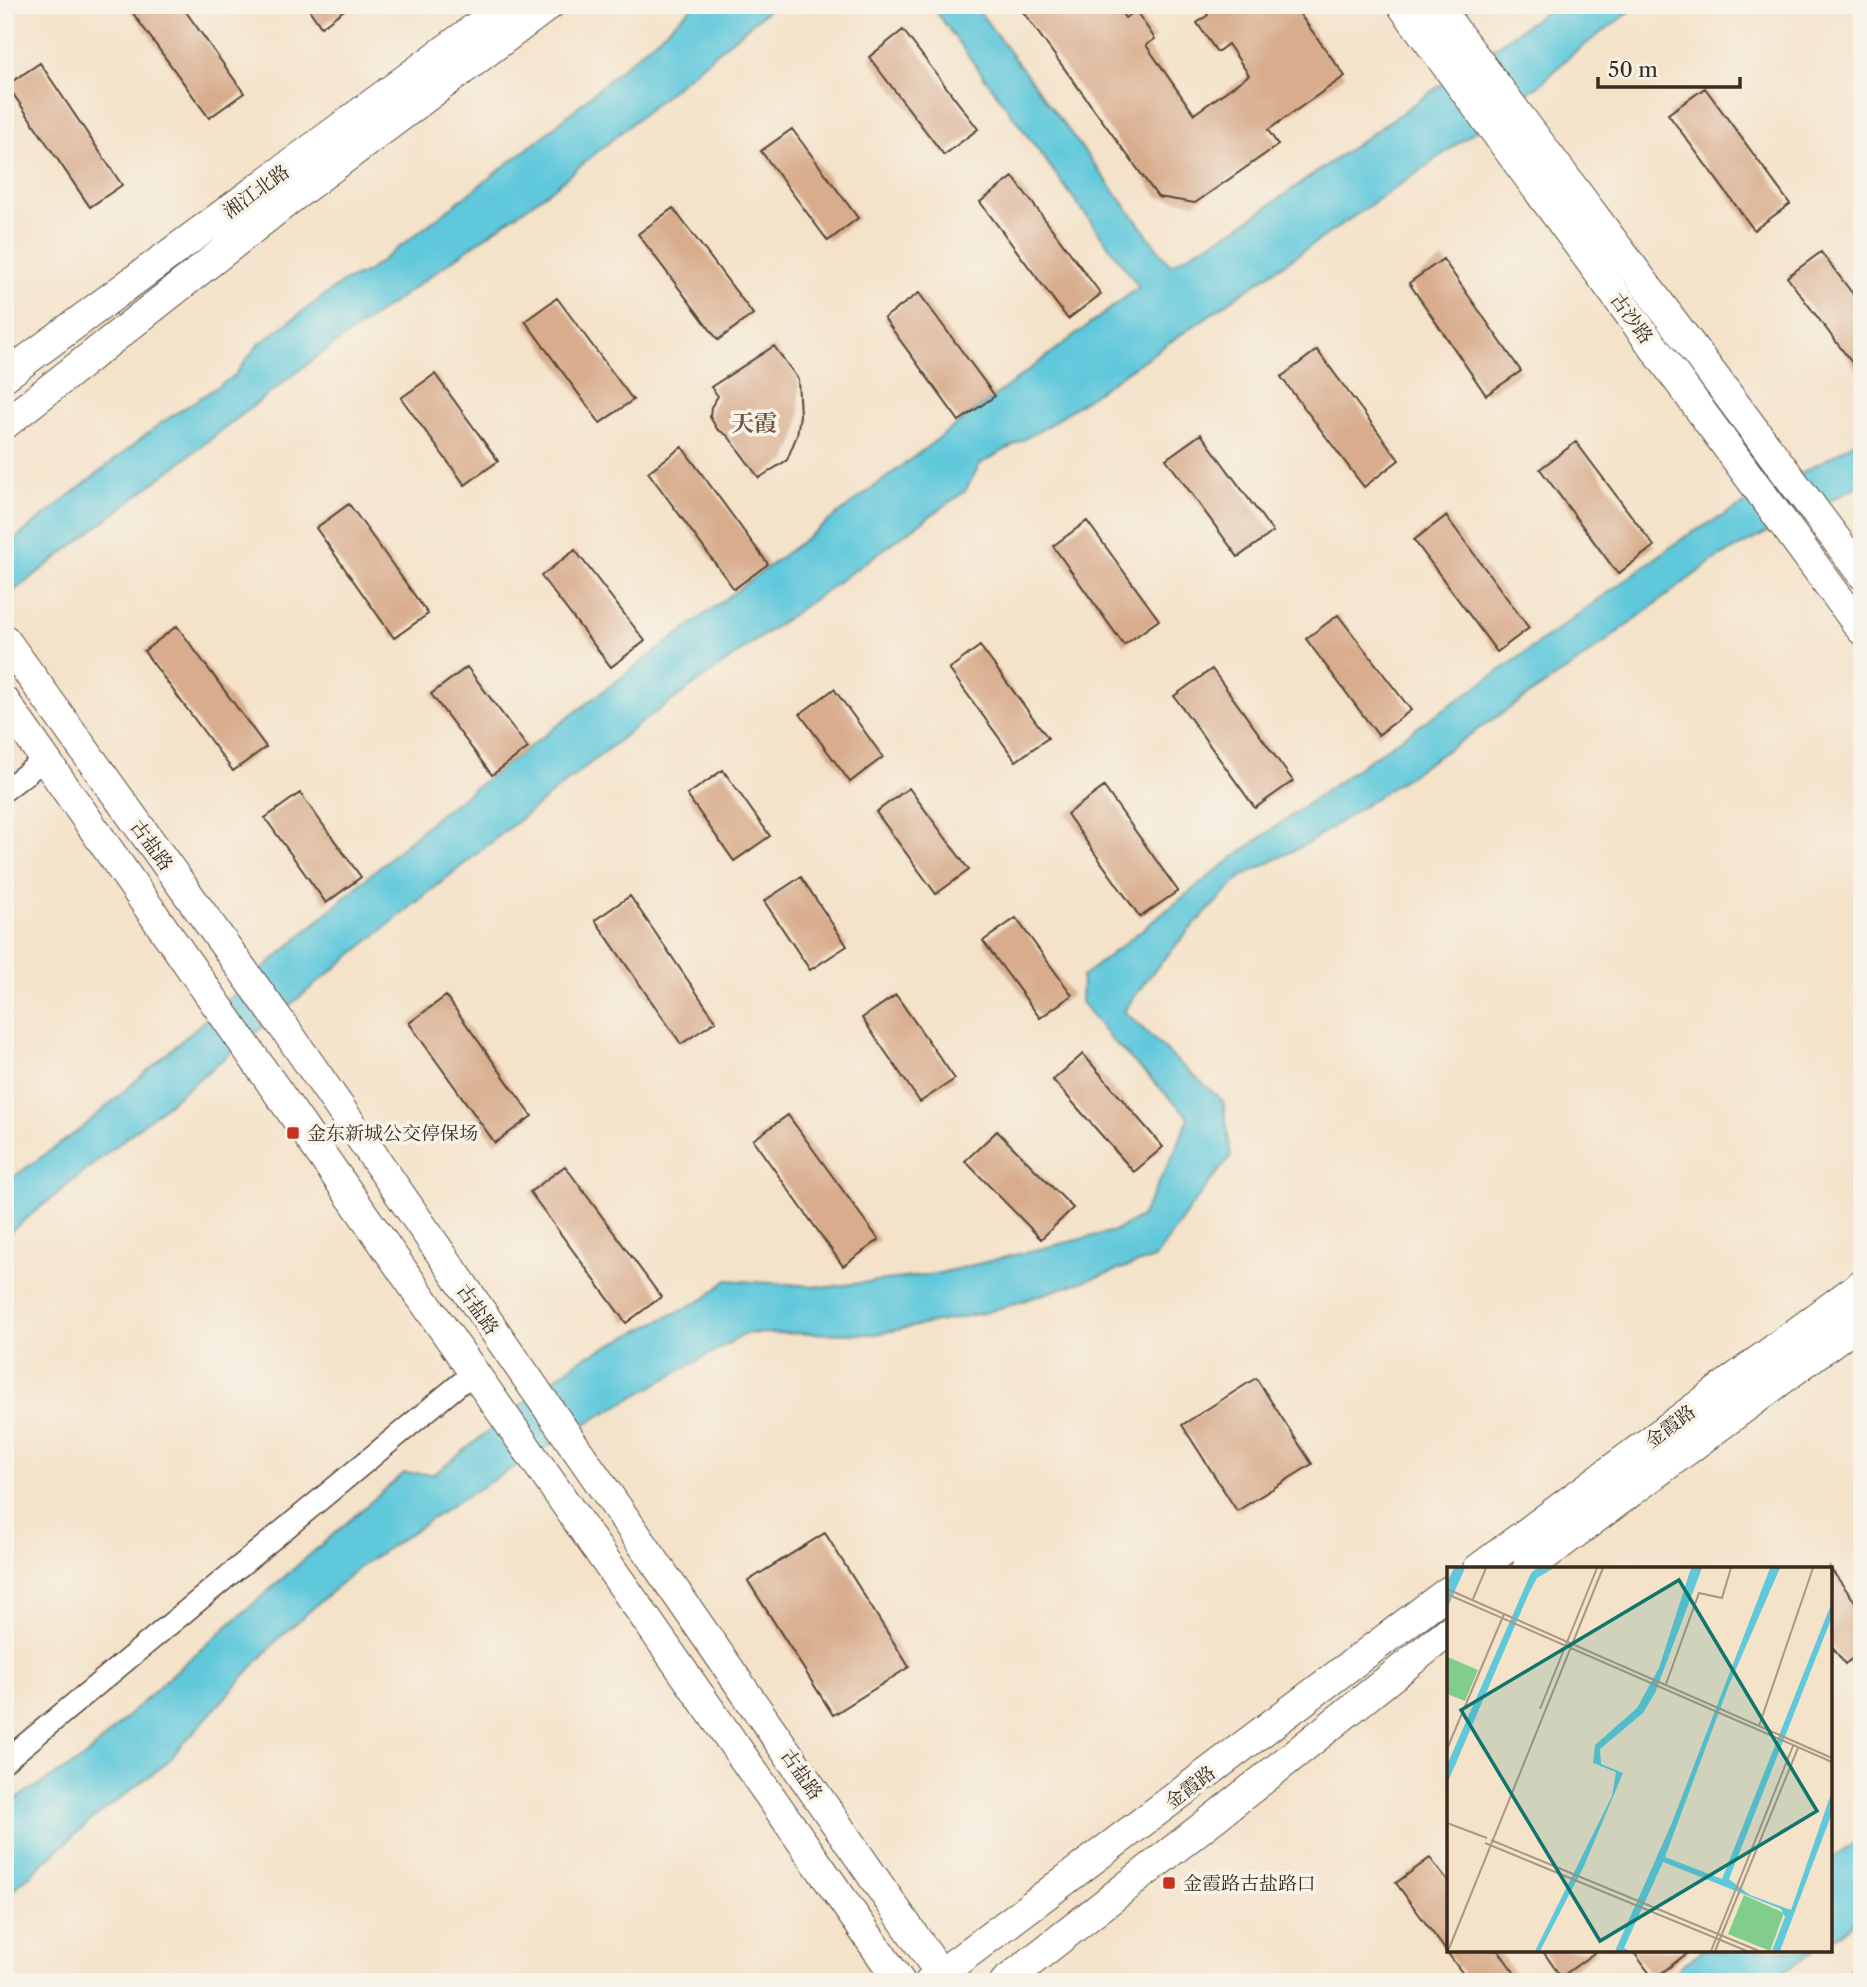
<svg xmlns="http://www.w3.org/2000/svg" width="1867" height="1987" viewBox="0 0 1867 1987" font-family="'Libre Caslon Text','Noto Serif SC',serif">
  <rect width="100%" height="100%" fill="#f7f3e8"/>
  <filter id="ink" filterUnits="userSpaceOnUse"><feTurbulence type="fractalNoise" baseFrequency=".0143" numOctaves="2"/><feDisplacementMap in="SourceGraphic" scale="14" xChannelSelector="R" yChannelSelector="G"/><feConvolveMatrix kernelMatrix="1 2 1 2 8 2 1 2 1" color-interpolation-filters="sRGB"/></filter>
  <filter id="wash" filterUnits="userSpaceOnUse"><feTurbulence type="fractalNoise" baseFrequency=".00686" numOctaves="4" result="noise"/><feDisplacementMap in="SourceGraphic" scale="28" xChannelSelector="R" yChannelSelector="G"/><feGaussianBlur stdDeviation="1.57" result="paint"/><feColorMatrix in="noise" values="0 0 0 0 0 0 0 0 0 0 0 0 0 0 0 0 0 1.4 0 .05"/><feComposite in="paint" operator="in"/></filter>
  <g filter="url(#wash)">
    <rect width="100%" height="100%" fill="#f4e2c9"/>
    <path fill="#5fc8db" stroke="#4d797c" stroke-width="2" d="M695 5H774L555 187 314 359 5 598V547L161 423 234 376 258 345 343 282 367 272 545 135Z
      M931 5H974L1170 265 1240 226 1555 5H1639L1571 55 1543 82 1417 173 1046 427 980 464 965 491 638 725 434 888 5 1236V1183L82 1128 435 818 1139 287Z
      M1862 437V484L1715 559 1577 663 1307 844 1242 876 1189 930 1148 978 1124 1011 1178 1062 1223 1101 1231 1156 1195 1201 1155 1258 988 1312 876 1334 747 1333 580 1427 457 1502 358 1568 278 1639 164 1765 94 1818 5 1897V1805L84 1758 168 1678 404 1473 434 1474 579 1360 704 1299 727 1280 828 1287 936 1274 1114 1231 1141 1217 1177 1147 1189 1117 1109 1037 1081 1002 1082 977 1234 857 1359 767 1511 663 1686 536 1836 454Z
      M1862 1838V1917L1830 1940V1860Z
      M1703 1950H1816L1769 1982H1660Z"/>
    <g id="blocks">
      <path fill="#d8ac8c" d="M127 5H181L244 93 209 118Z
        M306 5H351L321 27Z
        M1018 5H1116L1125 18 1136 11 1155 39 1146 45 1194 114 1249 75 1228 44 1217 52 1197 23 1208 15 1201 5H1293L1345 76 1268 130 1278 145 1195 203 1158 197Z
        M903 30 978 129 944 155 869 57Z
        M40 63 122 185 90 207 7 85Z
        M1705 88 1790 204 1754 230 1668 114Z
        M792 129 858 218 828 241 761 151Z
        M1013 177 1101 294 1068 319 980 202Z
        M673 208 753 314 718 340 638 234Z
        M1821 252 1862 306V376L1787 277Z
        M1443 259 1521 371 1486 395 1409 283Z
        M919 293 995 396 959 421 884 318Z
        M557 298 633 400 600 423 525 321Z
        M774 346 798 379 800 415 797 435 787 460 759 478 728 436 717 429 710 417 711 407 718 396 711 387Z
        M1317 350 1399 460 1364 487 1281 377Z
        M435 374 498 461 465 485 401 398Z
        M1201 434 1273 532 1238 557 1166 459Z
        M1576 442 1654 546 1618 574 1540 469Z
        M682 447 768 564 734 589 648 472Z
        M349 504 428 614 394 638 316 528Z
        M1446 516 1529 628 1497 652 1414 540Z
        M1087 521 1159 620 1124 645 1053 546Z
        M575 550 645 641 611 667 541 576Z
        M1338 615 1411 710 1378 735 1306 639Z
        M177 626 266 747 233 771 144 651Z
        M980 646 1048 738 1016 761 949 669Z
        M467 667 528 748 492 775 431 694Z
        M1212 669 1293 781 1255 808 1174 696Z
        M834 689 883 757 850 782 800 714Z
        M723 770 770 836 734 861 687 795Z
        M1104 787 1178 891 1140 917 1067 814Z
        M909 788 969 870 936 894 876 812Z
        M300 793 361 877 326 903 265 818Z
        M801 877 847 946 810 970 764 901Z
        M630 896 716 1021 681 1044 595 920Z
        M1016 918 1072 995 1040 1018 983 941Z
        M896 995 955 1079 920 1102 862 1018Z
        M446 996 532 1116 495 1143 409 1023Z
        M1083 1054 1163 1147 1134 1172 1053 1080Z
        M788 1115 879 1240 843 1266 753 1140Z
        M997 1131 1073 1208 1041 1239 965 1161Z
        M565 1166 661 1297 626 1323 530 1192Z
        M1256 1378 1312 1464 1237 1511 1182 1425Z
        M825 1533 909 1667 833 1715 748 1581Z
        M1830 1568 1862 1611V1651L1845 1664 1830 1644Z
        M1430 1858 1449 1883V1950H1498L1521 1982H1469L1396 1883Z
        M1542 1950H1598L1561 1977Z
        M1632 1950H1691L1654 1979Z"/>
    </g>
  </g>
  <g filter="url(#ink)">
    <use href="#blocks" fill-opacity="0" stroke="#574638" stroke-width="2"/>
    <g fill="none" stroke-linecap="round" stroke-linejoin="round">
      <g stroke="#574638" stroke-width="24">
        <path id="street" d="M5 790 45 759
          M5 1761 474 1372
          M1857 1982 1862 1978"/>
      </g>
      <g stroke="#574638" stroke-width="32">
        <path id="secondary" d="M1402 5 1862 630
          M1436 5 1862 574
          M5 376 506 5
          M5 424 294 196 549 5
          M5 640 288 1033 946 1982
          M5 702 900 1982
          M1478 1569 1862 1284
          M1527 1569 1862 1320
          M930 1982 1449 1591
          M1005 1982 1265 1778 1449 1631"/>
      </g>
      <use href="#street" stroke="#fff" stroke-width="21"/>
      <use href="#secondary" stroke="#fff" stroke-width="30"/>
    </g>
  </g>
  <g fill="#c8321e" stroke="#f7f3e8" stroke-width="2.5">
    <rect x="286" y="1126" width="14" height="14" rx="3.5"/>
    <rect x="1162" y="1876" width="14" height="14" rx="3.5"/>
  </g>
  <g text-anchor="middle" stroke-width="7" stroke-linejoin="round" paint-order="stroke">
    <g font-size="19" fill="#3b2a1e" stroke="#f7f3e8">
      <text transform="translate(256 191) rotate(-36)" y="7">湘江北路</text>
      <text transform="translate(1632 318) rotate(54)" y="7">古沙路</text>
      <text transform="translate(152 845) rotate(54)" y="7">古盐路</text>
      <text transform="translate(478 1309) rotate(55)" y="7">古盐路</text>
      <text transform="translate(1670 1426) rotate(-37)" y="7">金霞路</text>
      <text transform="translate(802 1774) rotate(55)" y="7">古盐路</text>
      <text transform="translate(1190 1787) rotate(-37)" y="7">金霞路</text>
    </g>
    <g font-size="19" fill="#3b2a1e" stroke="#f7f3e8" text-anchor="start">
      <text x="307" y="1140">金东新城公交停保场</text>
      <text x="1183" y="1890">金霞路古盐路口</text>
    </g>
    <g font-size="23" font-weight="bold" fill="#725844" stroke="#f7f3e8">
      <text x="754" y="431">天霞</text>
    </g>
  </g>
  <g transform="translate(1447 1567)">
    <rect width="385" height="385" fill="#f4e2c9"/>
    <path d="M1 90 31 103 18 134 0 127ZM297 328 337 346 323 384 281 367Z" fill="#81ce8c"/>
    <path d="M7 1H18L0 42V15ZM90 1H107L90 11 82 26 0 217V198L84 6ZM244 1H255L208 126 196 146 153 182 154 197 176 206 137 299 93 384H88L165 229 169 205 146 196 148 178 190 141 212 101ZM323 1H333L282 118 218 290 275 312 385 35V50L282 312 303 328 344 343 385 224V246L333 384H325L338 350 334 342 216 295 177 381 183 384H168L224 258Z" fill="#5fc8db"/>
    <path fill="none" stroke="#aa9885" stroke-width="2" d="M0 22 385 191M0 27 385 195M26 32 39 1M219 117 252 26 275 31 284 1M93 142 150 1M312 159 366 1M0 182 57 47M0 256 40 271M44 273 312 384M38 276 300 384M1 384 156 1M264 384 346 179M268 384 351 181"/>
    <path fill="#0f766e" fill-opacity="0.15" stroke="#0f766e" stroke-width="3.5" d="M232 13 370 244 153 374 14 143Z"/>
    <rect width="385" height="385" fill="none" stroke="#3b2a1e" stroke-width="3.5"/>
  </g>
  <rect width="1867" height="1987" fill="none" stroke="#f7f3e8" stroke-width="28"/>
  <path d="M1598 77v10h142v-10" fill="none" stroke="#3b2a1e" stroke-width="3.5"/>
  <text x="1608" y="77" font-size="21" fill="#3b2a1e" stroke="#f7f3e8" stroke-width="5" paint-order="stroke">50 m</text>
</svg>
